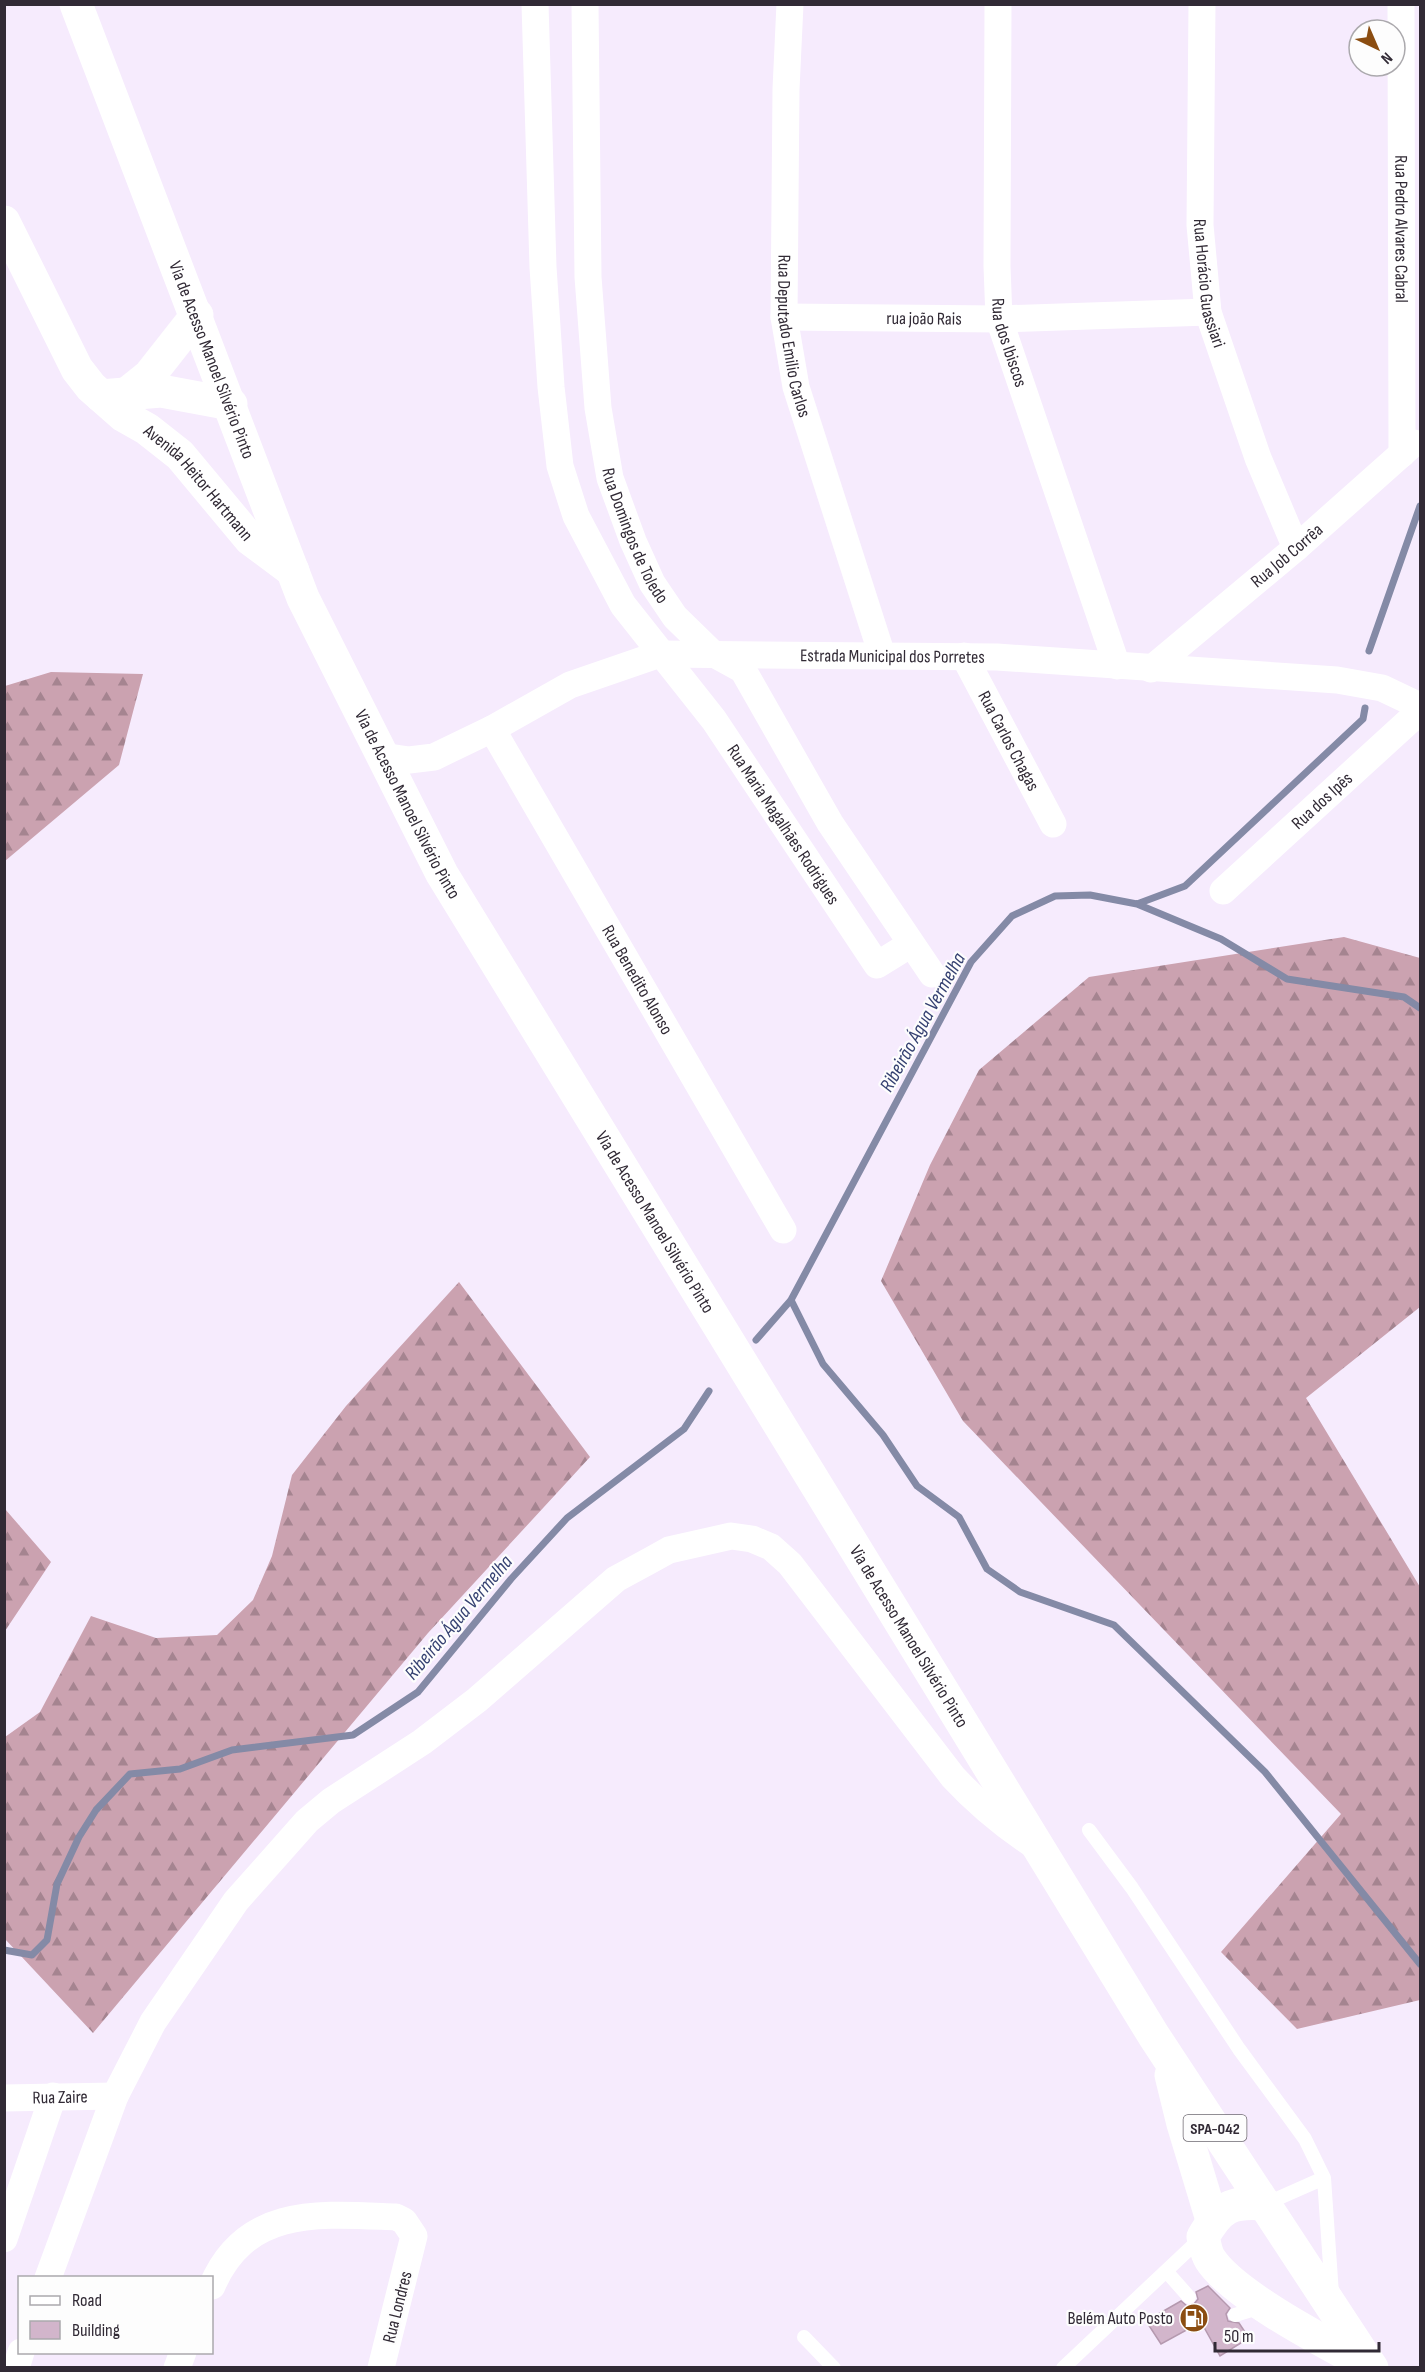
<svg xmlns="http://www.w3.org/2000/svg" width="1425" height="2372" viewBox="0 0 1425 2372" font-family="'Sofia Sans Condensed',sans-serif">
  <defs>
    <pattern id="forest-firs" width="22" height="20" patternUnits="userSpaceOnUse" patternTransform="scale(1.5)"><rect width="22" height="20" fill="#cba2b0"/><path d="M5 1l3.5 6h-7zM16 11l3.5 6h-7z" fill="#a58490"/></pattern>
  </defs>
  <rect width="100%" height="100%" fill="#f6ebfd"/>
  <path fill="url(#forest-firs)" d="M51 672 143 674 119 765 5 861V686Z
    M1344 937 1420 958V1307L1306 1398 1420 1587V2000L1297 2029 1221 1952 1341 1814 963 1421 881 1281 930 1165 979 1070 1089 977Z
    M459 1282 590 1457 428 1633 93 2033 5 1939V1737L40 1712 91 1616 156 1638 217 1635 253 1600 272 1556 292 1475 346 1406Z
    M5 1509 51 1562 5 1631Z"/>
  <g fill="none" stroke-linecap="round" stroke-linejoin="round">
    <path stroke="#848aa6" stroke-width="7" d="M1369 651 1420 506
      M1137 904 1221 939 1287 979 1404 997 1420 1008
      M791 1300 823 1364 883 1435 917 1486 959 1517 987 1569 1020 1592 1114 1625 1265 1772 1420 1964
      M756 1340 791 1300 971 962 1012 916 1055 896 1090 895 1137 904 1185 886 1363 719 1365 708
      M4 1950 32 1955 47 1940 57 1884 79 1837 96 1810 130 1774 180 1769 232 1750 353 1735 418 1692 511 1579 567 1518 684 1429 709 1391"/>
  </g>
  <path fill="#d2b5cb" stroke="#b599af" stroke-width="1.5" d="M1208 2286 1230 2308 1226 2314 1228 2321 1239 2323 1249 2338 1220 2356 1201 2322 1161 2344 1146 2321 1181 2301 1187 2306 1194 2304 1198 2299 1196 2292Z"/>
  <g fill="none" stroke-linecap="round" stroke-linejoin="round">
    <path stroke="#fff" stroke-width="14" d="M1089 1830 1132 1888 1239 2049 1305 2139 1324 2178 1332 2294
      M1265 2204 1324 2178
      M1167 2272 1189 2297
      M1235 2315 1261 2307
      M804 2337 834 2368
      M1063 2368 1201 2238"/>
    <g stroke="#fff" stroke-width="27">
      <path id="s1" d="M535 4 543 267 551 387 560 466 576 516 623 605 714 720 877 965 911 944"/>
      <path id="s2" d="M585 4 588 277 598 408 610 478 633 541 652 583 675 617 712 653 743 670 830 823 932 974"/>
      <path id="s3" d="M790 4 786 89 784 317 796 387 882 655"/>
      <path id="s4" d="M998 4 997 266 999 319 1117 666"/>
      <path id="s5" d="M1202 4 1200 225 1208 312 1258 458 1296 548"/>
      <path id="s6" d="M1401 4 1402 454"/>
      <path id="s7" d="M784 317 999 319 1208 312"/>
      <path id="s8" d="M964 656 1053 824"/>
      <path id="s9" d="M1151 669 1296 548 1414 443"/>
      <path id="s10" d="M492 729 783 1230"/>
      <path id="s11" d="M382 756 409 760 434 757 492 729 570 685 660 654 997 657 1337 680 1382 688 1420 706"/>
      <path id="s12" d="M1223 891 1420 711"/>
      <path id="s13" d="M4 2098 115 2096"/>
      <path d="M4 2239 53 2096"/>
      <path d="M48 2278 115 2096 153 2022 236 1901 307 1821 331 1801 422 1742 477 1700 616 1579 651 1560 669 1550 731 1536 752 1539 771 1547 790 1564 953 1777C979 1805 1006 1827 1038 1848"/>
      <path d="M212 2286C246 2205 322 2214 396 2217L404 2221 414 2236 381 2368"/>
      <path d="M16 2368 21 2352"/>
      <path d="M177 2368 183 2352"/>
    </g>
    <g stroke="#fff" stroke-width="33">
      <path id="s14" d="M4 222 77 369 91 387 124 416 147 429 180 455 250 539 293 571"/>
      <path d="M129 392 149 376 197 315"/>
      <path d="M101 396 161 391 231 404"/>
    </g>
    <g stroke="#fff" stroke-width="33">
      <path id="s15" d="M76 4 303 598 442 874 1154 2036 1372 2368"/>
      <path d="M1171 2075 1183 2124 1212 2220"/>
      <path d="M1265 2204C1231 2201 1220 2207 1203 2237 1205 2244 1206 2253 1210 2259 1233 2295 1328 2344 1367 2365"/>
    </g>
  </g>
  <defs>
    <g id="fuel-disc" transform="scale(1.5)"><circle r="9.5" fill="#8b4d11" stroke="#fdfdfd"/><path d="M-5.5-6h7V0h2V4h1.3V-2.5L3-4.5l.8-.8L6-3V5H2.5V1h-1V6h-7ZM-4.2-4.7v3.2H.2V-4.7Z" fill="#fff"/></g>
  </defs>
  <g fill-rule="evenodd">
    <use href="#fuel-disc" x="1194" y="2318"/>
  </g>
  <g text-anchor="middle" stroke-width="4.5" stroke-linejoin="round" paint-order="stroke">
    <rect fill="#fdfdfd" stroke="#6e6971" stroke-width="1.5" x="1183.5" y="2115" width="63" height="26" rx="4.5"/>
    <g font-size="16" font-weight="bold" fill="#312a35">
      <text x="1215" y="2134">SPA-042</text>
    </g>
    <g font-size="18" fill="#312a35" stroke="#fdfdfd">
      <text dy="6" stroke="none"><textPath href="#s6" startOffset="225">Rua Pedro Alvares Cabral</textPath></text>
      <text dy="6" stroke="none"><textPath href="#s5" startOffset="280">Rua Horácio Guassiari</textPath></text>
      <text dy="6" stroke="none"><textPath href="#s7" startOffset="140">rua joão Rais</textPath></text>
      <text dy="6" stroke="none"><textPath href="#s3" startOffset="333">Rua Deputado Emilio Carlos</textPath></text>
      <text dy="6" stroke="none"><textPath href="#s4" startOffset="340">Rua dos Ibiscos</textPath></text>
      <text dy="6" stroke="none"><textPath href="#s15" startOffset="381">Via de Acesso Manoel Silvério Pinto</textPath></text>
      <text dy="6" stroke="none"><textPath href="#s14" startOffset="332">Avenida Heitor Hartmann</textPath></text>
      <text dy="6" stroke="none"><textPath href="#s2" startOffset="538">Rua Domingos de Toledo</textPath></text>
      <text dy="6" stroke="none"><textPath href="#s9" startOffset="177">Rua Job Corrêa</textPath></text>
      <text dy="6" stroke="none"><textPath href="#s11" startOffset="534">Estrada Municipal dos Porretes</textPath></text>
      <text dy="6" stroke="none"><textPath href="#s8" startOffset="96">Rua Carlos Chagas</textPath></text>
      <text dy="6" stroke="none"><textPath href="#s12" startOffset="134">Rua dos Ipês</textPath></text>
      <text dy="6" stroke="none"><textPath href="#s15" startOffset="867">Via de Acesso Manoel Silvério Pinto</textPath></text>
      <text dy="6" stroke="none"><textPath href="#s1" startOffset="888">Rua Maria Magalhães Rodrigues</textPath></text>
      <text dy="6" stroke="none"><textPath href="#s10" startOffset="290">Rua Benedito Alonso</textPath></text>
      <text dy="6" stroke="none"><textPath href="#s15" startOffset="1353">Via de Acesso Manoel Silvério Pinto</textPath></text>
      <text dy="6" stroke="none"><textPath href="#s15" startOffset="1839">Via de Acesso Manoel Silvério Pinto</textPath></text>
      <text dy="6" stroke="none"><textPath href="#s13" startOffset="56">Rua Zaire</textPath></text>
      <text transform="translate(397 2307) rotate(-76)" y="6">Rua Londres</text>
    </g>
    <g font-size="18" fill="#312a35" stroke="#fdfdfd" text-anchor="end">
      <text x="1173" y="2324">Belém Auto Posto</text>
    </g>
    <g font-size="20" font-style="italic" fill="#364272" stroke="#fdfdfd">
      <text transform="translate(922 1022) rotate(-61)" y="7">Ribeirão Água Vermelha</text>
      <text transform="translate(458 1617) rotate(-50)" y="7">Ribeirão Água Vermelha</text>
    </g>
  </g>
  <rect width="1425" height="2372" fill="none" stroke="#312a35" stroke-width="12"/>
  <rect x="18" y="2276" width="195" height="78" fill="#fdfdfd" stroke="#aba9ad" stroke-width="1.5"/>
  <rect x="30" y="2296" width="30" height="9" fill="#ffffff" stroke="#aba9ad" stroke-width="1.5"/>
  <text x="72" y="2306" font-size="18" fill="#312a35">Road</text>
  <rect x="30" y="2321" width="30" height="18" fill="#d2b5cb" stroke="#aba9ad" stroke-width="1.5"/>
  <text x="72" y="2336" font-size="18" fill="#312a35">Building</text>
  <g transform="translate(1377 48) rotate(136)"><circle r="28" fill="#fdfdfd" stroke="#aba9ad" stroke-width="1.5"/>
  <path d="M0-4.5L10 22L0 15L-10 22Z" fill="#8b4d11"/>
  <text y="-9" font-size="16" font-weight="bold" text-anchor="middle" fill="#312a35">N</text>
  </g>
  <path d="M1215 2342v9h164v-9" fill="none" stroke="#312a35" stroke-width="3"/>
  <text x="1224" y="2342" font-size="18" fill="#312a35" stroke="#fdfdfd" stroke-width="4.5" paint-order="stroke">50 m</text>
</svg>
